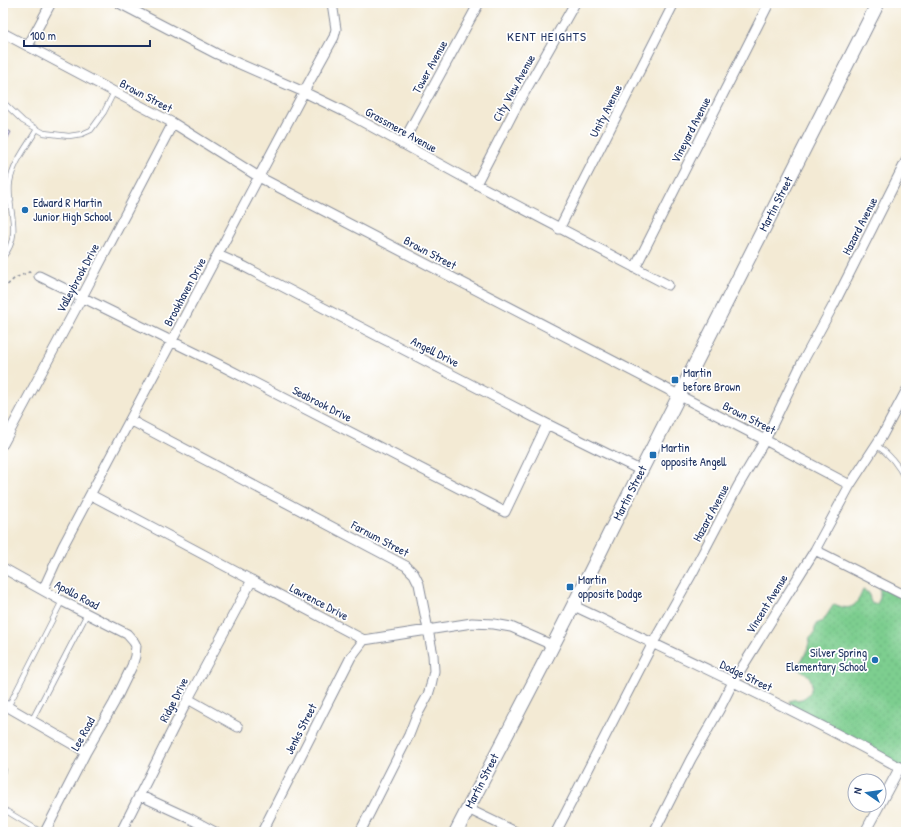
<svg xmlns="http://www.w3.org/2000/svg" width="909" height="835" viewBox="0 0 909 835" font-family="'Patrick Hand',sans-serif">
  <defs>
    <pattern id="park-dots" width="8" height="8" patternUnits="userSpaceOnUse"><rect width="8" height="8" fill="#7dce8f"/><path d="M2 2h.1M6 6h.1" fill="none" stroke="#6bb17e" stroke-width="1.8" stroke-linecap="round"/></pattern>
  </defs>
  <rect width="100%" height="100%" fill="#fff"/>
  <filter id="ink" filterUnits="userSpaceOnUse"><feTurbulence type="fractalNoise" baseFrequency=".025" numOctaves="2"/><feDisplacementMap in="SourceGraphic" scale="8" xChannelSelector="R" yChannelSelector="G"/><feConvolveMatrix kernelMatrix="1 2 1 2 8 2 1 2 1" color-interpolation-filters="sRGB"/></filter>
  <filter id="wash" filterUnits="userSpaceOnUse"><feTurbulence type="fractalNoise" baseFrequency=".012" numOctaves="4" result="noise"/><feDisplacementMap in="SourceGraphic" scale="16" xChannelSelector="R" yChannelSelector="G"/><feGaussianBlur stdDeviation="0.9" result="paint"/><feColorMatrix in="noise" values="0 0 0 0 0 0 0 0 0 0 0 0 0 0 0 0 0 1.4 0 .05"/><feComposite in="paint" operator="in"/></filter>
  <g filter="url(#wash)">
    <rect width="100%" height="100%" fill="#f3ead4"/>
    <path fill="url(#park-dots)" stroke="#4c7e76" d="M880 584 906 598V772L808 715 804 711 790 704 789 701C793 699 798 700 802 699 806 697 810 694 811 690 814 678 807 673 797 668L807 651 810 638 814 634 816 624 823 621 834 604C852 612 856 606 863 590L869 593 870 600 872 604H877L880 598Z"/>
    <g id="blocks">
      <path fill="#b3a4eb" d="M3 128 11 132 3 146Z"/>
    </g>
  </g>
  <g filter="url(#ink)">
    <use href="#blocks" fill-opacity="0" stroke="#878c99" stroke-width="1"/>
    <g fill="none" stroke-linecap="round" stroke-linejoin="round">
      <g stroke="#878c99" stroke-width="6">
        <path id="lane" d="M3 102 23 121 44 133 69 136 82 134 91 130 104 112 114 92
          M3 205 11 200
          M3 257C24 232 6 209 10 182 13 163 28 145 37 129
          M876 445C890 454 899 466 906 481
          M8 707 62 601
          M32 720 87 614
          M3 769 4 770
          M3 809 41 832"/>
      </g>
      <g stroke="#878c99" stroke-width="11">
        <path id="street" d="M119 3 217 54 304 92 343 111 476 184 668 285
          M3 33 173 123 259 177 765 440 850 485
          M28 46 51 3
          M402 144 479 3
          M476 184 514 111 575 3
          M559 229 674 3
          M218 255 243 266 549 425 642 471
          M635 268 769 3
          M39 276 224 367 505 512 547 424
          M130 420 406 566 414 574 419 584 433 655 434 671 431 685 428 695 416 717 409 735 360 832
          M3 444 82 297 173 123
          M91 495 150 526 364 640 472 623 494 624 511 627 552 645
          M815 550 906 596
          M3 568 62 601 127 634 134 642 136 646 135 656 132 666 114 703 86 752 45 832
          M43 590 63 546 307 86 334 37 336 29 332 3
          M574 606C686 659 798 711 906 771
          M188 699 238 727
          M3 704 86 752
          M139 795 189 818 215 832
          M468 809 516 832
          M121 832 188 699 252 580
          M262 832 351 657 364 640
          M556 832 653 643 694 570 738 486 765 440 802 363 834 304 906 161
          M654 832 691 759 719 710 733 682 815 550 850 485 882 436 906 391
          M865 832 900 767"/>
      </g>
      <g stroke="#878c99" stroke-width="15">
        <path id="secondary" d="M456 832C508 731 562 631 612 528L878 3"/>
      </g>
      <path stroke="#878c99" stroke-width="1.5" stroke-dasharray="3 3" stroke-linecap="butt" d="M3 289 15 278 29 272 32 273"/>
      <use href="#lane" stroke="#fff" stroke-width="4.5"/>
      <use href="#street" stroke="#fff" stroke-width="9"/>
      <use href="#secondary" stroke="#fff" stroke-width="13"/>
    </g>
  </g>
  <g fill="#1f6fb2" stroke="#fff" stroke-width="1.5">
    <circle cx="25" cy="210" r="4"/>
    <rect x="671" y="376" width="8" height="8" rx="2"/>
    <rect x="649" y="451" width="8" height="8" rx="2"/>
    <rect x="566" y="583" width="8" height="8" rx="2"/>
    <circle cx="875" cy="660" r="4"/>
  </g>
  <g text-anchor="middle" stroke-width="3.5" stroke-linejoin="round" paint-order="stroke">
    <g font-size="12" fill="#1b2f5e" stroke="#fff">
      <text transform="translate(430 67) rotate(-61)" y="4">Tower Avenue</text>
      <text transform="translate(514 88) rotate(-61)" y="4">City View Avenue</text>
      <text transform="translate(146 96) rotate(28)" y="4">Brown Street</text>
      <text transform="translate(606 111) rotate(-63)" y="4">Unity Avenue</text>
      <text transform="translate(401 130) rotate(29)" y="4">Grassmere Avenue</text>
      <text transform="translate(691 130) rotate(-63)" y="4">Vineyard Avenue</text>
      <text transform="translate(776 204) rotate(-63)" y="4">Martin Street</text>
      <text transform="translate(860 226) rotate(-63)" y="4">Hazard Avenue</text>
      <text transform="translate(430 253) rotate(28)" y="4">Brown Street</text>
      <text transform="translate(78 278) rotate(-62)" y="4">Valleybrook Drive</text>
      <text transform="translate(185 292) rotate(-62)" y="4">Brookhaven Drive</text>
      <text transform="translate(435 352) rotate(27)" y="4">Angell Drive</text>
      <text transform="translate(322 404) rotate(27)" y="4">Seabrook Drive</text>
      <text transform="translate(749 418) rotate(27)" y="4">Brown Street</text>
      <text transform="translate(630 493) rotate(-63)" y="4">Martin Street</text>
      <text transform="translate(711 513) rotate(-62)" y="4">Hazard Avenue</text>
      <text transform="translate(380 539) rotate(28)" y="4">Farnum Street</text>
      <text transform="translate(77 595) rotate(28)" y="4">Apollo Road</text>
      <text transform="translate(319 602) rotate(28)" y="4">Lawrence Drive</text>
      <text transform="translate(767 604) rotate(-58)" y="4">Vincent Avenue</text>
      <text transform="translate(746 676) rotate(26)" y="4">Dodge Street</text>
      <text transform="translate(174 700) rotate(-63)" y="4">Ridge Drive</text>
      <text transform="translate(301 729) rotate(-63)" y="4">Jenks Street</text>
      <text transform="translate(83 734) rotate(-61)" y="4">Lee Road</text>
      <text transform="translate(482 781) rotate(-63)" y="4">Martin Street</text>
    </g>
    <g font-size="12" fill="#1b2f5e" stroke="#fff" text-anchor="start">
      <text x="33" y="207">Edward R Martin<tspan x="33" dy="14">Junior High School</tspan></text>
      <text x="683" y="377">Martin<tspan x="683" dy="14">before Brown</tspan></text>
      <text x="661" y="452">Martin<tspan x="661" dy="14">opposite Angell</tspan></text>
      <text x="578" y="584">Martin<tspan x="578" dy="14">opposite Dodge</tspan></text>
      <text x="867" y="657" text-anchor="end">Silver Spring<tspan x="867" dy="14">Elementary School</tspan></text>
    </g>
    <g font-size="13" letter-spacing="1" fill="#1b2f5e" stroke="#fff">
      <text x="547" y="41">KENT HEIGHTS</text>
    </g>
  </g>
  <rect width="909" height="835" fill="none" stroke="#fff" stroke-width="16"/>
  <g transform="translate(867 793) rotate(283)"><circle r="19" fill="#ffffff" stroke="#a4acbf"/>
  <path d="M0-3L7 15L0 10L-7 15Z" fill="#1f6fb2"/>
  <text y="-6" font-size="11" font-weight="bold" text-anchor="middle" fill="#1b2f5e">N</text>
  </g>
  <path d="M24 40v6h126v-6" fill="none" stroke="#1b2f5e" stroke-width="2"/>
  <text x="30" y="40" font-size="12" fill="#1b2f5e" stroke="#ffffff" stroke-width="3" paint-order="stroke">100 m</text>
</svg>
